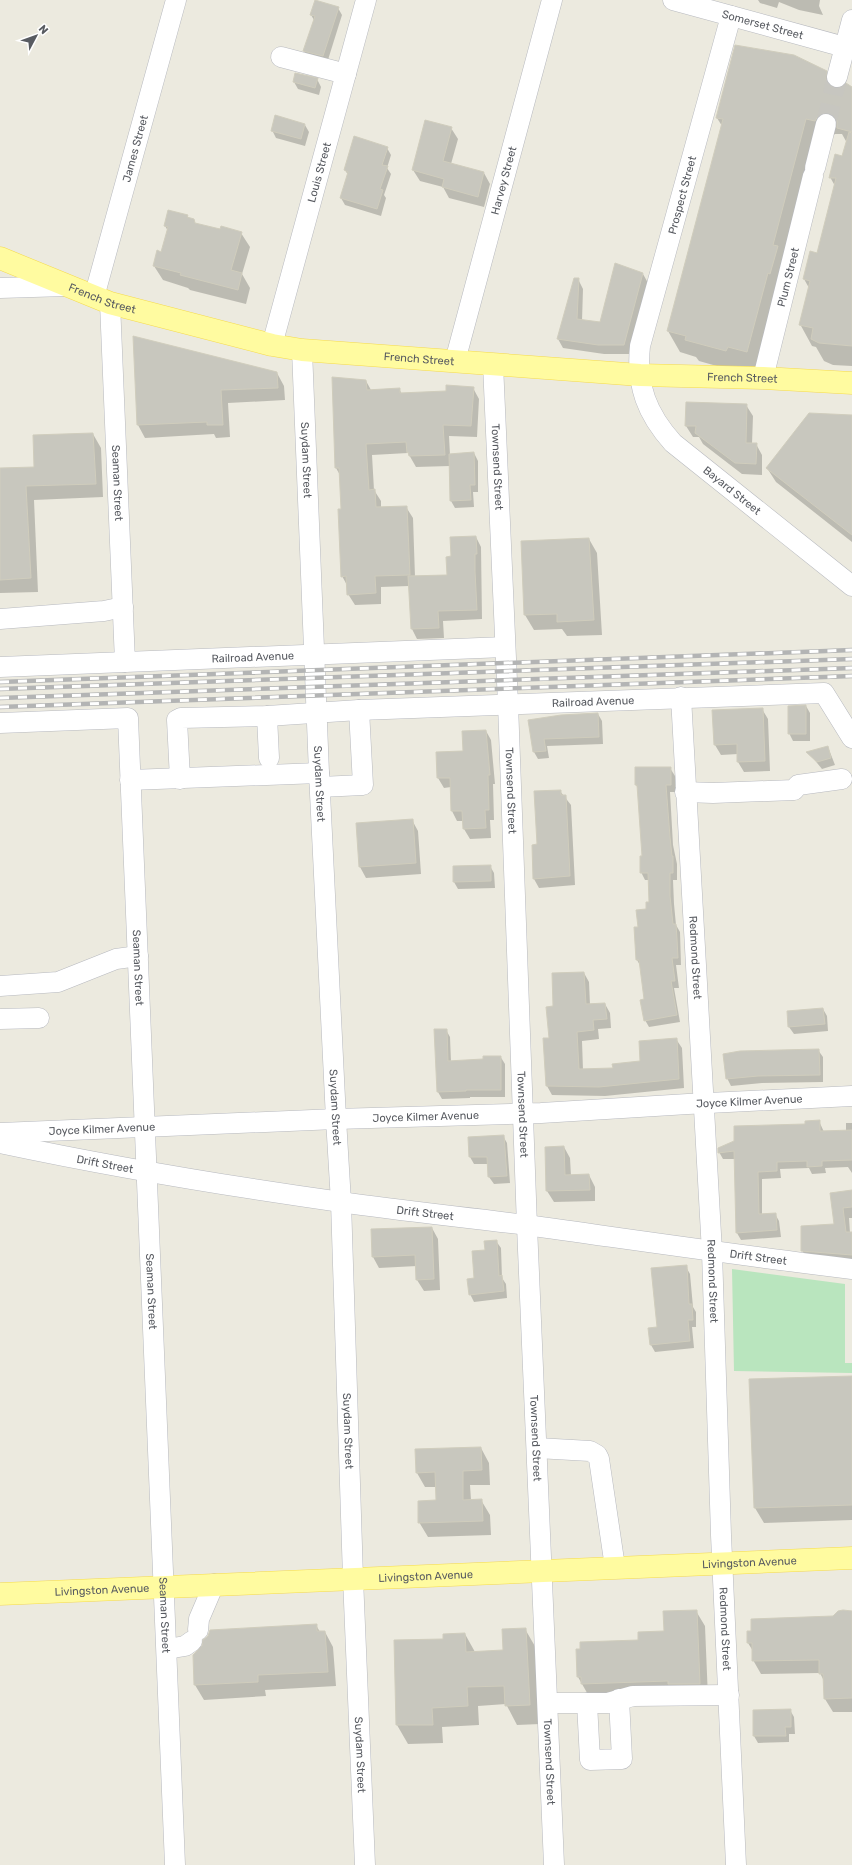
<svg xmlns="http://www.w3.org/2000/svg" width="852" height="1865" viewBox="0 0 852 1865" font-family="Rubik,sans-serif">
  <rect width="100%" height="100%" fill="#eceadf"/>
  <path fill="#b9e5be" d="M732 1269 845 1284V1363H852V1373L734 1371Z"/>
  <path fill="#0003" d="M758 0H820L819 6 823 15 799 10 779 2 777 8 760 3Z
    M338 8 342 15 327 63 309 58 304 51 314 20 311 15Z
    M826 71 836 89 852 88V366L833 365 824 361 816 347 812 346 800 324 809 288 804 279 818 254 835 186 830 177 842 157 847 143 842 134H835L830 138 759 373 738 372 699 361 696 357 680 352 668 331 722 126 717 118Z
    M317 79 321 87 319 95 298 89 294 82Z
    M305 125 309 132 305 146 276 138 272 130Z
    M451 128 458 139 451 164 484 173 490 184 484 207 449 198 443 187 420 181 413 170Z
    M387 148 391 155 387 168 391 174 384 195 386 198 381 216 345 205 341 198 348 175 345 170Z
    M187 216 195 224 220 231 241 233 250 247 242 274 250 288 246 304 190 290 188 288 163 280 154 266 162 253 168 231 165 226Z
    M643 274 648 283 629 354H604L563 348 558 339 578 279 583 289 582 321 601 323Z
    M134 337 277 373 284 386 285 400 228 403 230 437 216 438 214 434 145 438 138 425Z
    M333 378 366 381 371 390 399 389 402 394 447 392 473 388 479 399 477 437 449 436 450 455 474 453 478 461V492H473L474 507 455 508 451 501 450 466 416 467 408 453 372 455 374 490 381 501V508L406 507 413 518 415 577 448 575 452 557 476 537 481 547 482 619 443 621 444 638 417 639 412 629 409 586 381 587V604L355 605 348 594V587L342 576V510L340 475 336 468Z
    M746 405 753 416 752 444H756L762 455V475L742 474 703 444 699 437H693L686 426Z
    M852 416V542L776 482 767 468Z
    M93 434 101 448 103 497 34 500 38 592 0 593V469L35 468Z
    M589 539 597 553 602 635 567 636 562 629 534 630 525 615 522 542Z
    M806 706 810 713V741H793L789 733Z
    M762 709 768 719 770 771 744 772 738 762V754L721 755 715 745 713 711Z
    M598 714 602 721 603 744 547 746 549 758 538 759 534 752 529 721Z
    M486 731 491 740 495 784H493L494 820H490L491 838 470 839 464 829V821H457L452 811 451 787 444 788 438 778 437 753 464 751Z
    M828 747 835 765 822 769 808 752Z
    M670 768 675 776V792H670L673 845 677 864V880H673L674 904 676 925 680 932 681 965H676L679 988H674L680 1022 649 1027 645 1020V1000L641 967 637 960 635 928H639L650 903 649 880H645L641 872 643 857 638 788 636 785Z
    M560 791 571 805 575 885 539 888 534 879 533 846 538 845Z
    M412 820 418 831 421 874 366 878 360 867Z
    M490 866 494 873 495 888 458 889 454 882Z
    M584 973 589 982 590 1005 605 1004 610 1013 611 1028 598 1029 599 1039 582 1041 583 1070 614 1069 641 1062 676 1039 682 1048 684 1088 605 1096 552 1095 547 1086 550 1039 554 1007Z
    M823 1009 827 1016 828 1031 794 1034 789 1027 788 1012Z
    M435 1030H446L450 1037 451 1062 484 1060 500 1056 505 1064V1097H470V1098L442 1099 438 1092Z
    M818 1050 823 1057V1082L762 1083 731 1086 727 1078Z
    M819 1121 824 1132 846 1131V1123H852V1173L848 1167 825 1168 826 1173 812 1174 809 1168 780 1169 781 1178 762 1179V1215L775 1214 779 1221 781 1237 741 1240 737 1233 735 1159H723L719 1152Z
    M503 1136 507 1143 510 1183 494 1184 489 1177 488 1164H474L470 1157 469 1137Z
    M564 1147 570 1158 571 1176 589 1175 595 1187V1201L554 1202 547 1191Z
    M852 1191V1218H849L850 1233H852V1265L808 1261 802 1250 835 1225 831 1194Z
    M432 1228 438 1239 440 1290 424 1291 417 1280V1266L379 1268 373 1257Z
    M496 1241 501 1248 502 1278 506 1284 507 1298 474 1302 470 1294 486 1251Z
    M686 1267 690 1274 693 1307 696 1312V1327H692L694 1348 655 1352 651 1345Z
    M852 1377V1520L764 1523 755 1508 750 1380Z
    M481 1448 489 1463 490 1485H470L471 1500H481L490 1515 491 1535 428 1537 419 1522 437 1501V1487H425L417 1473Z
    M696 1611 705 1626 708 1698H590L578 1677 577 1650 639 1641 665 1632Z
    M852 1611V1712H833L825 1699 824 1681 820 1673 761 1674 753 1660V1651L748 1643Z
    M316 1625 320 1632H325L333 1647 336 1686 265 1690 266 1696 204 1700 195 1685 194 1655Z
    M525 1629 536 1648 540 1724 517 1725 506 1704 478 1706 479 1725 442 1727 443 1743 408 1744 397 1725 395 1641 444 1640 465 1634 475 1652 504 1651Z
    M790 1710 794 1717 795 1734H789V1742L758 1743 754 1736Z"/>
  <path fill="#c8c7be" stroke="#d0cdbd" d="M315 0 339 7 323 56 303 51 315 16 310 15Z
    M735 45 794 55 827 71 826 80 829 85 834 88H840L846 83 852 87V132L837 128V120L834 116 829 113H822L818 116 815 121 806 119 773 245 778 246 770 274 768 273 747 352 728 347 726 351 685 340 686 336 667 331 723 119 716 118Z
    M295 73 318 78 315 88 293 82Z
    M275 115 305 124 301 139 271 131Z
    M425 120 452 127 443 161 484 172 478 197 442 187 444 179 412 170Z
    M849 132 852 133V346L819 343 811 339 813 328 799 325 810 281 803 279 810 251 817 253 836 178H829L835 154 842 156Z
    M354 136 388 147 382 165 388 166 380 189 383 190 377 209 340 198 348 172 344 170Z
    M168 210 188 215 187 217 194 219 195 223 220 229 221 226 242 232 231 270 242 273 238 290 180 275 181 273 153 266 157 250 161 252 168 227 164 226Z
    M615 263 643 273 624 345H598L557 339 574 278H579L577 319 600 322Z
    M133 336 277 372 278 388 221 390 223 425H207V422L137 425Z
    M332 377 366 380 367 390 400 388V393L446 391V385L474 387 471 426 443 425 445 455 409 456 408 452 407 453 406 442 366 444 369 490 375 489 376 507 407 506 410 575 375 576 376 593 347 595 346 576 341 577 338 509H341L339 468H335Z
    M686 402 747 404 746 443H757L756 464 735 463 695 433 696 426H685Z
    M809 413 852 415V535L766 468Z
    M93 433 96 484 26 486 31 578 0 580V468L34 467 33 435Z
    M474 452 475 485H470L471 500 450 501 449 454Z
    M476 536 477 554H475V571L477 610 438 611 439 628 411 629 408 576 447 575 446 557 451 556 450 537Z
    M589 538 594 620 557 622V614L524 615 521 541Z
    M806 705V734H788V706Z
    M763 708 765 761 737 762V744L714 745 712 710Z
    M598 713 599 737 544 739 546 751 533 752 528 720 561 715Z
    M486 730 490 775H488L489 810H485L486 828 463 829 462 811H451L450 778H437L436 752 463 751 462 731Z
    M828 746 831 758 817 762 806 752Z
    M635 767H671V785H666L670 837 672 856H673V873H670V896L673 924H676L677 939 678 958H672L675 981H671L677 1015 644 1021 640 1000 644 999 639 960H636L634 927H638L636 910 646 909V902H649L648 873H640V856H642L637 785H635Z
    M561 790V795H566L570 876 533 879 532 845 537 844 534 791Z
    M413 819 416 863 359 867 356 823Z
    M491 865V881L453 882V866Z
    M584 972 586 1004 605 1003 607 1019 593 1020 594 1030 577 1032 579 1069 613 1068 612 1064 640 1061 639 1041 677 1038 679 1079 599 1087 546 1086 543 1038H549L546 1007 553 1006 552 973Z
    M823 1008 825 1024 788 1027 787 1011Z
    M434 1029H447L448 1061 483 1059V1056H501V1090H466V1091L437 1092Z
    M819 1049 820 1075 758 1076 726 1079 723 1054 740 1051Z
    M820 1120V1131L852 1130V1160L822 1161V1166L807 1167V1161L777 1162V1171L758 1172 759 1214 776 1213 777 1230 736 1233 734 1151 718 1153V1148L734 1141V1126L805 1124V1121Z
    M504 1135 507 1176 488 1177 487 1157H469L468 1137Z
    M564 1146 565 1175 589 1174 590 1190 546 1191 545 1147Z
    M852 1190V1207L843 1208 846 1232H852V1255L801 1251V1226L834 1224 830 1193Z
    M432 1227 434 1279 416 1280 415 1255 372 1257 371 1229Z
    M497 1240 499 1276 502 1275 504 1291 469 1295 467 1279 474 1278 472 1251 485 1250 484 1241Z
    M687 1265 689 1304H692L693 1320H688L690 1341 650 1345 648 1328 657 1327 651 1268Z
    M852 1376V1505L754 1508 749 1379Z
    M481 1447 482 1470 463 1471V1500L482 1499 483 1521 418 1523V1501L436 1500 435 1472 416 1473 415 1449Z
    M697 1610 700 1684H668V1681L581 1684V1677H577L576 1649H580V1642L638 1640V1632L664 1631 663 1611Z
    M843 1610 852 1611V1698L824 1699 823 1674H819V1660L752 1661V1643H747V1631H751V1619L833 1616 838 1611Z
    M317 1624V1631H325L328 1672 258 1675V1682L194 1685 193 1655 202 1646 203 1640 208 1636 210 1630Z
    M526 1628 530 1705 505 1706 504 1686 467 1687 468 1706 432 1708 433 1725H396L394 1640 443 1639V1634L465 1633 466 1652 503 1650 502 1629Z
    M791 1709V1727H785L786 1736H753V1710Z"/>
  <g fill="none" stroke-linecap="round" stroke-linejoin="round">
    <path stroke="#c7c6c0" stroke-width="20" stroke-dasharray="20 10" stroke-linecap="butt" d="M826 124 837 77"/>
    <g stroke="#b7b9bf" stroke-width="21">
      <g id="minor">
        <path id="s1" d="M673 0 852 49"/>
        <path id="s2" d="M731 16 640 346C636 386 647 414 673 443L852 586"/>
        <path d="M281 57 346 74"/>
        <path d="M837 77 852 20"/>
        <path d="M815 168 826 124"/>
        <path d="M0 288 66 286"/>
        <path id="s3" d="M94 297 176 0"/>
        <path id="s4" d="M110 303 125 662"/>
        <path id="s5" d="M272 345 366 0"/>
        <path id="s6" d="M302 350 319 773 336 1119 341 1202 353 1578 365 1865"/>
        <path id="s7" d="M455 361 552 0"/>
        <path id="s8" d="M493 364 508 704 527 1226 554 1865"/>
        <path id="s9" d="M763 378 813 176"/>
        <path d="M0 619 104 611 123 607"/>
        <path id="s10" d="M0 667 505 647"/>
        <path id="s11" d="M681 697 712 1252 721 1535 736 1865"/>
        <path d="M267 716 269 758"/>
        <path id="s12" d="M0 723 128 718 175 1865"/>
        <path id="s13" d="M180 779 177 720 181 718 267 716 359 710 824 693 852 738"/>
        <path d="M130 780 319 773"/>
        <path d="M320 787 363 785 359 710"/>
        <path d="M685 792 713 793 794 790 798 785 842 779"/>
        <path d="M0 986 58 982 116 959 138 956"/>
        <path d="M0 1019 39 1018"/>
        <path id="s14" d="M0 1133 336 1119 541 1113 688 1104 852 1096"/>
        <path id="s15" d="M0 1143C113 1167 227 1186 341 1202 402 1211 464 1217 526 1225 635 1240 743 1256 852 1269"/>
        <path d="M537 1448 590 1451 597 1455 599 1459 615 1567"/>
        <path d="M198 1630 199 1619 214 1584"/>
        <path d="M167 1649 185 1646 192 1641"/>
        <path d="M548 1703H608L633 1696 729 1695"/>
        <path d="M587 1703 590 1760 622 1759 619 1699"/>
      </g>
    </g>
    <g stroke="#f5da4e" stroke-width="23">
      <g id="major">
        <path id="s16" d="M0 258 110 303 272 345 302 350 640 375 763 378 852 383"/>
        <path id="s17" d="M0 1594 852 1558"/>
      </g>
    </g>
    <use href="#minor" stroke="#fff" stroke-width="20"/>
    <use href="#major" stroke="#fffba0" stroke-width="22"/>
    <g stroke="#b3b4b4" stroke-width="4.5">
      <path id="rail" d="M0 682 852 650
        M0 689 852 659
        M0 698 852 668
        M0 707 852 676"/>
    </g>
    <use href="#rail" stroke="#fff" stroke-width="3" stroke-dasharray="9" stroke-linecap="butt"/>
  </g>
  <g text-anchor="middle" stroke-width="4" stroke-linejoin="round" paint-order="stroke">
    <g font-size="11" fill="#585b61" stroke="#fff">
      <text dy="4" stroke="none"><textPath href="#s1" startOffset="93">Somerset Street</textPath></text>
      <text dy="4" stroke="none"><textPath href="#s3" startOffset="154">James Street</textPath></text>
      <text dy="4" stroke="none"><textPath href="#s5" startOffset="179">Louis Street</textPath></text>
      <text dy="4" stroke="none"><textPath href="#s7" startOffset="187">Harvey Street</textPath></text>
      <text transform="translate(682 195) rotate(-75)" y="4">Prospect Street</text>
      <text dy="4" stroke="none"><textPath href="#s9" startOffset="104">Plum Street</textPath></text>
      <text dy="4" stroke="none"><textPath href="#s16" startOffset="110">French Street</textPath></text>
      <text dy="4" stroke="none"><textPath href="#s16" startOffset="434">French Street</textPath></text>
      <text dy="4" stroke="none"><textPath href="#s16" startOffset="758">French Street</textPath></text>
      <text dy="4" stroke="none"><textPath href="#s6" startOffset="110">Suydam Street</textPath></text>
      <text dy="4" stroke="none"><textPath href="#s8" startOffset="103">Townsend Street</textPath></text>
      <text dy="4" stroke="none"><textPath href="#s4" startOffset="180">Seaman Street</textPath></text>
      <text dy="4" stroke="none"><textPath href="#s2" startOffset="524">Bayard Street</textPath></text>
      <text dy="4" stroke="none"><textPath href="#s10" startOffset="253">Railroad Avenue</textPath></text>
      <text dy="4" stroke="none"><textPath href="#s13" startOffset="476">Railroad Avenue</textPath></text>
      <text dy="4" stroke="none"><textPath href="#s6" startOffset="434">Suydam Street</textPath></text>
      <text dy="4" stroke="none"><textPath href="#s8" startOffset="427">Townsend Street</textPath></text>
      <text dy="4" stroke="none"><textPath href="#s11" startOffset="261">Redmond Street</textPath></text>
      <text dy="4" stroke="none"><textPath href="#s12" startOffset="378">Seaman Street</textPath></text>
      <text dy="4" stroke="none"><textPath href="#s14" startOffset="750">Joyce Kilmer Avenue</textPath></text>
      <text dy="4" stroke="none"><textPath href="#s6" startOffset="758">Suydam Street</textPath></text>
      <text dy="4" stroke="none"><textPath href="#s8" startOffset="751">Townsend Street</textPath></text>
      <text dy="4" stroke="none"><textPath href="#s14" startOffset="426">Joyce Kilmer Avenue</textPath></text>
      <text dy="4" stroke="none"><textPath href="#s14" startOffset="102">Joyce Kilmer Avenue</textPath></text>
      <text dy="4" stroke="none"><textPath href="#s15" startOffset="107">Drift Street</textPath></text>
      <text dy="4" stroke="none"><textPath href="#s15" startOffset="431">Drift Street</textPath></text>
      <text dy="4" stroke="none"><textPath href="#s15" startOffset="767">Drift Street</textPath></text>
      <text dy="4" stroke="none"><textPath href="#s11" startOffset="585">Redmond Street</textPath></text>
      <text dy="4" stroke="none"><textPath href="#s12" startOffset="702">Seaman Street</textPath></text>
      <text dy="4" stroke="none"><textPath href="#s6" startOffset="1082">Suydam Street</textPath></text>
      <text dy="4" stroke="none"><textPath href="#s8" startOffset="1075">Townsend Street</textPath></text>
      <text dy="4" stroke="none"><textPath href="#s17" startOffset="750">Livingston Avenue</textPath></text>
      <text dy="4" stroke="none"><textPath href="#s17" startOffset="426">Livingston Avenue</textPath></text>
      <text dy="4" stroke="none"><textPath href="#s17" startOffset="102">Livingston Avenue</textPath></text>
      <text dy="4" stroke="none"><textPath href="#s12" startOffset="1026">Seaman Street</textPath></text>
      <text dy="4" stroke="none"><textPath href="#s11" startOffset="933">Redmond Street</textPath></text>
      <text dy="4" stroke="none"><textPath href="#s6" startOffset="1406">Suydam Street</textPath></text>
      <text dy="4" stroke="none"><textPath href="#s8" startOffset="1399">Townsend Street</textPath></text>
    </g>
  </g>
  <g transform="translate(36 36) rotate(49)" stroke="#ffffff" stroke-width="3" paint-order="stroke">
  <path d="M0-3L7 15L0 10L-7 15Z" fill="#585b61"/>
  <text y="-6" font-size="11" font-weight="bold" text-anchor="middle" fill="#585b61">N</text>
  </g>
</svg>
